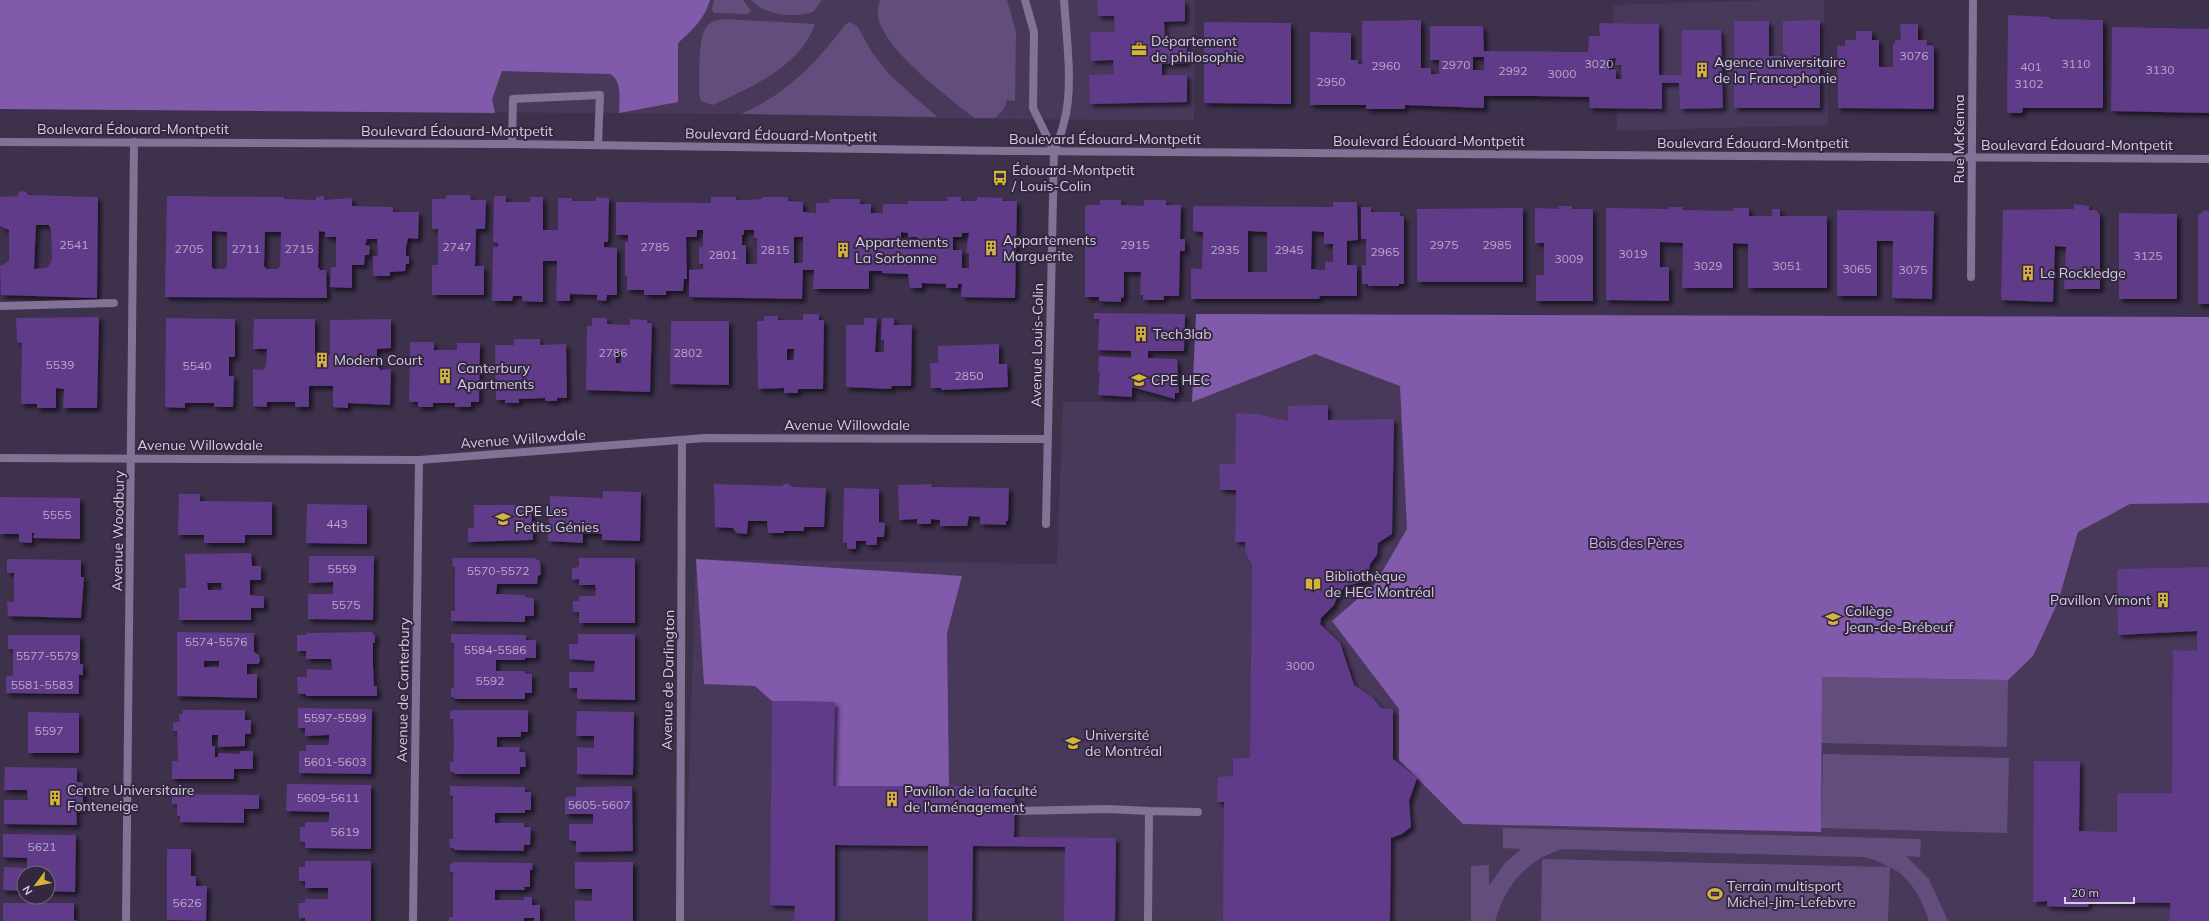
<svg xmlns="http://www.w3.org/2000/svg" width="2209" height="921" viewBox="0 0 2209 921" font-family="Mulish,sans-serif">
  <defs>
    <filter id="shadow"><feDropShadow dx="3.5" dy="3.5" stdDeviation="2" flood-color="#0009"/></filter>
  </defs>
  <rect width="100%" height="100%" fill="#3d314c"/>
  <path fill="#48395a" d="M0 0H1195L1194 120 985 119 741 114 0 109Z
    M1777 0H1824L1828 125 1617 131 1613 5Z
    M1196 314 2209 317V921H684L696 559 1057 564 1063 402H1192Z"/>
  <path fill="#634d7c" d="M714 0H743L751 11 748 14 714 13 712 9Z
    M751 0H822L813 12C794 18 766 16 751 0Z
    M880 0H1007L1016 32 1015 101 1007 100 1004 109 995 118H974C946 95 891 56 879 21 877 14 878 7 880 0Z
    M724 19 815 24C800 67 751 87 713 105L701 101 699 94C700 78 697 39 707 26 711 21 718 20 724 19Z
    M850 22 857 26 873 54 890 75 937 117 741 114C788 93 815 64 846 24Z
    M1822 677 2008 680 2007 747 1821 743Z
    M1823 754 2009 758 2007 833 1821 828Z
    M1503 828 1921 839 1920 857 1906 856 1929 879 1948 921H1929C1922 899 1911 878 1890 867L1888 921H1541L1542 859 1889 867 1875 860 1863 857 1563 849C1527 859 1505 886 1495 921H1471V866L1489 865V886L1505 863 1521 849 1503 848Z"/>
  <path fill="#815aac" d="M0 0H710C704 20 693 29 678 43V102L619 113C619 101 623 81 610 74L502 71 492 99 495 113 0 109Z
    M1196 314 2209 317V503L2130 504 2078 532 2058 602 2033 656 2008 680 1822 677 1821 832 1463 824 1399 760V709L1332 621 1375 584 1407 529 1400 386 1315 354 1192 402Z
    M696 559 962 576 947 633 949 787 833 786 835 702 772 701 755 686 704 684Z"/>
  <path fill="#613a89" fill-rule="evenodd" filter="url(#shadow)" d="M1097 0H1185V21L1164 22 1165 38 1187 37V63L1162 64V75H1187V102L1090 104 1089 75 1114 74 1113 60 1091 61 1090 32H1115L1114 16H1098Z
    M2008 15 2050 17V19L2103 20V108H2023L2022 113H2007Z
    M1421 20V68H1431V74H1439V60H1430V26H1483L1484 51 1588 52 1589 36H1600L1599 23 1659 24V75H1682V30H1721L1723 108 1680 109 1679 83H1662V109L1590 108 1589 97 1536 96H1484V108L1405 105V109H1366V105H1310V32L1351 33V60H1358V64H1362V21ZM1473 57H1484V70H1473ZM1616 58 1615 65H1621L1622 79H1616V69L1609 70V59Z
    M1820 20V108H1734V21H1769V56H1783V21Z
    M1204 22 1291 23V104L1204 103Z
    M1900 24H1918V40H1927V45L1934 46V109L1838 108 1837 46H1845V40H1856V31H1872V40H1879V67H1893V44H1895V40H1901Z
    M2112 27 2209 29V113L2111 111Z
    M20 191 26 192 28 195 98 197 97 298 1 295 0 266 9 261V230L0 226V197L17 196ZM36 225H49L51 230 52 260 48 267 44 268 34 269Z
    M447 195H470L471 200H486L485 229H476L475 266H484V295H432V265H438V229H432V199H445Z
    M167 196 284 197V199L316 200V197L324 196V200L352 198V206L393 207V212H419L418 239 408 238 406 247V256H409V264H406L405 271 390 272V276H373V256H378L377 239H367L365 245 370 246 369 255H365L364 265H352V288L330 287 331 267H336V237H325V232L319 231 318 267 320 270H326L327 298 165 297ZM212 231 227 232V266L225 269H214L212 267ZM265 232H281L280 266 277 269H267L264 266Z
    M494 196H506V202H530V197H543V230H558V198H572V201H596V197L609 198 608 242H604V247L617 248V295H607L606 301 597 300V295L570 294V301H556L557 261H543V302L522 301V296H513L512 301H492L493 247H498V243L493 242Z
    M711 197H736V200H750L762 199V197H788V201L803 202V212L816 213V203H829L830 199H860V204H871V213H883V204H908V201H948L947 197H961V201H977V197L1003 198 1002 201H1017L1015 298 961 297 962 284H958V288H946V284L922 283V288H910L908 274 882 273V271H869V289H813L814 270H803L802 299 689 297V270L703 269V264H699V247H703V230H697V237H686L687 279H684L683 291H666V295H644V290H627V276H625V242H628V235H616V202L711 203ZM744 230H754V238H757V264H746V245H742V235H744ZM901 232 908 233V237H917V249H908V244H901ZM962 233H969L966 253H969V268H962V250H953V237H962ZM794 237H803V263H794Z
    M1100 200H1121V205L1144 206V200H1166V205H1181L1180 239H1185V251H1180L1179 296H1164V300H1143V295H1140L1141 272H1124V297L1121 298V302L1099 301V297H1085V205H1100Z
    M1333 202H1357L1358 240 1347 241V265H1357V296H1320L1319 299H1191V268L1202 269 1203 232 1193 231V206L1333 207ZM1248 231 1267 232V272H1248ZM1312 231 1324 232V244H1333V262H1325V270L1311 269Z
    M2074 204 2089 206V210H2096L2100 215V289H2064L2066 247 2055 246 2053 302 2001 300 2003 210 2074 209Z
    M1558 206H1572V209H1593V301H1536V275H1544V243H1535V208L1559 209Z
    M1361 207H1371V212H1400V216H1404V284H1399V286H1368V284H1362V265H1366V239H1361Z
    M1669 207H1683V210L1733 211V208H1749V216H1772V209H1780V216H1827V288H1748V244L1733 243V288H1682L1683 243 1660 242V267H1669V301L1606 300V208L1669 209Z
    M1523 208V282H1417V209Z
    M1837 210 1934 211 1932 299 1892 298 1893 241H1877V296H1837Z
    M2205 210 2209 211V304H2198V215Z
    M2119 213 2177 214V299H2119Z
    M1094 313 1185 314 1184 351H1148V358L1177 359 1179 393H1175V399L1132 387V397L1098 395 1100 373H1098L1099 356 1131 358V351L1098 350 1099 319H1094Z
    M803 314H819V320H824L823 389H798V393H784V388L758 389 757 321H764V316H778V320H803ZM787 349H794V360H787Z
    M99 317 97 408H63L64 389 56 388V408H37V404H21L22 343 17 342 16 318Z
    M166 318 235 319V357H229V376H234L233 407H214V403H185V408L165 407Z
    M592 318H607V324L630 325V319L647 320V323H652L650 392 586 390 587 326H592ZM616 352H621V363H616Z
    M864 318H877L875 352H884V340H881L882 318H894V325H912L911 386H892L891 389 846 387V325H864Z
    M254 319H315V355H330V320L391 319V348L377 349V366L381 370 391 369 390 405 348 403V408L333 407V386H309V407H295V402H267V407L253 406V369L263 370 266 366 267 349H253Z
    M671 321H729V385L670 384Z
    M514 339H540V345L566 344 567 398H557V401H545V398L519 399V403H505V400H496L495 345H514Z
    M410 342H434V350H457V343H480L479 402H471V407H455V403H433V407H418V402H409Z
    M999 344V364H1007L1008 387 941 390V388H931L930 363H938V346Z
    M1317 405H1328V420L1394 419 1392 534 1378 543 1377 555 1370 564 1367 581 1345 586 1337 597 1334 605 1321 618 1320 624 1340 643 1354 685 1372 697 1381 708 1393 709V759L1417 778 1409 801 1411 827 1402 834 1391 838 1390 921H1223L1224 802H1217L1218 777 1233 776V758H1250L1252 565 1246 554 1245 542H1235L1236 490H1220L1219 464H1235L1236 413 1258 414 1288 421V406Z
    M787 483 793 487 826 488 824 527H804V531H784V533H768L767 521H748L747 534 736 533 733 528 715 527 714 484 781 486Z
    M932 484 931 487 1009 488 1008 521H1006V525L980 524V517L969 516 967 526H940V520L931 519V524H917V519L899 520 898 485Z
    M844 488 879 489V522L885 523 884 537H877V545H866V541H856V549H847V543H843Z
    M603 491 641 492 640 541 602 540V534L583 533V543L548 541 550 496 603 498Z
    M179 494H200V501L272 502V535H245V543H204V535H178Z
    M0 497 80 498V539L33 538 34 533H32V543L19 542V534H0Z
    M307 504 367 505V544L306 543Z
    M474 505H531L533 540 468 542V528H474Z
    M251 553 252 566H261V580H250V595L264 596V608H251V620H179V588H186L185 554ZM207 583H221L222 590H208Z
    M309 556H374L373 620 308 619V594H333V582L309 583Z
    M452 558H534L540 561 541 574 538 576 537 584H497L496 594 525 595V597L534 598V616H525V622L451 621V611H455V567H453Z
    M579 558H635V623H579V612H573V601H579V596H595L596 590 595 585H579V579L572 580V568L579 567Z
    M7 559 81 560V577H84L81 618 8 616 7 602H14V573H7Z
    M2209 567V921H2170V903L2089 902 2088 907H2063L2047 906V901L2033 902 2034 761H2080L2079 831 2117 832V793H2172L2173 650 2197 651V631L2118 635 2117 569Z
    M177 632 254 633V652L259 655 260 662 258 664H247V674H257V698L177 696ZM204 661H219V667H204Z
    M373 632V635H375V643H373V665L374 686H377V696H306V694H298L297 677H307V669L332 670V665L331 659H306V651H297V635H307L306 633Z
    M451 634 526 635V640H536V658H525V660H496V671H525V674H532V693H525V699H454V697H451V688H454V643H451Z
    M578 634H635V700L577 699V688H569V672H594L595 661 569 659V644H578Z
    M8 635H80V664H83V675H79V694L6 693V676H13V649H8Z
    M772 701 835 702 833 786H1015L1014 837 1116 838 1115 921H1064L1065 847 973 846 972 921H928V846L835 845V921H794L795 906 770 905Z
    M298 708 372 709 371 774 299 773V751H306V745H329V735L305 736V728H298Z
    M183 710H245V720H251V734H245V746L218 747V735H212V746H215V757H218V753L240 754V751H253V769H234V779H172V761H178L177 731H173V723L180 721 179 714H183Z
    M455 710H528V732H521V737H497V747H520L519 752H525L526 767H520V774H454V772H450V762H453L454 742 453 719H450V711Z
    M577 711 634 712 633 775 577 774V747L594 748V736H576Z
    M28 712 79 713V753H28Z
    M5 767 77 768V782H83V810H76L77 825 4 824V800H28L27 790H4Z
    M287 784 371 785V849L305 848V842L300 841V827H305V822H329V812L286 811Z
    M450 786 525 787V792H531V810H525V813H495V823H524V827H531L530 845H524V851L454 850V848H450L449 839H453V796L450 795Z
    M632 786 633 851 576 852V841L569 840V824H593V814H565V797L576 796V787Z
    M172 794 259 795V809H244V823L180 822V816H177V804H172Z
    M3 834 76 835 75 892 48 891V873H24V891L3 890 4 867 27 868V858L3 857Z
    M167 849H191V876H196V886H207L206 921 167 920Z
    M305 861H371V921H305V918H299L298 903H305V899H328V888H305V881H299V867H305Z
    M454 862 533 863 532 870H530V887H524L525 890H495V900H524V897H532V905H540V921H534V918H524V921H449V917H453V872H450V864Z
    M575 862H633V921H575V900L592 901V889H575Z
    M3 903H74V920L78 921H3Z"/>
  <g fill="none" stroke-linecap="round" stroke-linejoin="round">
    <path stroke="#827296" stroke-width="8" d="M1025 0 1034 32 1033 108 1054 151
      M512 144 513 99 600 95 598 145
      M0 306 114 303
      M1015 811 1107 809 1149 811 1148 921
      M1149 811 1198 812"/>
    <path stroke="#827296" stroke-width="8" d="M1971 277 1973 0
      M0 458 419 460 705 438 1047 439
      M1046 524 1054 151C1058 142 1062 132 1064 122 1074 88 1066 35 1064 0
      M126 921 134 142
      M413 921 419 460
      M680 921 682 440"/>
    <path stroke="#827296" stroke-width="8" d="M0 142 512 144 1009 151 2209 159"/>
  </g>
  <defs>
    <g id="office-bare" transform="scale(1.2)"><path d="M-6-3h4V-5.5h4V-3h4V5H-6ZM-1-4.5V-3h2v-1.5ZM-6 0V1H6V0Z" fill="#d5b534" stroke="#332741" stroke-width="2.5" paint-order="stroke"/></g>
    <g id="building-bare" transform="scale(1.2)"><path d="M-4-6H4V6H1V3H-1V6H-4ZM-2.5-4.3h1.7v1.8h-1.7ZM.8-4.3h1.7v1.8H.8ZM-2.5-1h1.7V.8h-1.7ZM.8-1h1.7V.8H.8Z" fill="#d5b534" stroke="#332741" stroke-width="2.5" paint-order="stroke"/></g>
    <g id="bus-bare" transform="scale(1.2)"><path d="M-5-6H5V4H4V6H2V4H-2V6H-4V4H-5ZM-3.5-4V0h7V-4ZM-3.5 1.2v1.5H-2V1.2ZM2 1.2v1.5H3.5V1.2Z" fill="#d5b534" stroke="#332741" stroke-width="2.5" paint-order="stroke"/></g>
    <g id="school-bare" transform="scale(1.2)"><path d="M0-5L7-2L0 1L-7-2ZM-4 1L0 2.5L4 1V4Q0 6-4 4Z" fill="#d5b534" stroke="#332741" stroke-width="2.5" paint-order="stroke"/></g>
    <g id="library-bare" transform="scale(1.2)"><path d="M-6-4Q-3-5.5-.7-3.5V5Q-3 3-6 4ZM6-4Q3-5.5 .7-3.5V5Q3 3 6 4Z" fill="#d5b534" stroke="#332741" stroke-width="2.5" paint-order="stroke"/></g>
    <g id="university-bare" transform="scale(1.2)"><path d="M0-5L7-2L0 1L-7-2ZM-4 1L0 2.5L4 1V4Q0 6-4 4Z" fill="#d5b534" stroke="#332741" stroke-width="2.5" paint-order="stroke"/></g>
    <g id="stadium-bare" transform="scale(1.2)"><path d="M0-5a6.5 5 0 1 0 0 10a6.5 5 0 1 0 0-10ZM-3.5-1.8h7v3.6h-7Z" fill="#d5b534" stroke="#332741" stroke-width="2.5" paint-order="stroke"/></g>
  </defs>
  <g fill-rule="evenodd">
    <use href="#office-bare" x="1139" y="49"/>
    <use href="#building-bare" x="1702" y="70"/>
    <use href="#bus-bare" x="1000" y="178"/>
    <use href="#building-bare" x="991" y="248"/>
    <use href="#building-bare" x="843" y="250"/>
    <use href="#building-bare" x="2028" y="273"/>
    <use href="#building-bare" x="1141" y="334"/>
    <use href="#building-bare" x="322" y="360"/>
    <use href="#building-bare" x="445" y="376"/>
    <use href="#school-bare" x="1139" y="380"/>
    <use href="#school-bare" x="503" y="519"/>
    <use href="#library-bare" x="1313" y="584"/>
    <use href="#building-bare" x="2163" y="600"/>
    <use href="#school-bare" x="1833" y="619"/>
    <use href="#university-bare" x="1073" y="743"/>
    <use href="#building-bare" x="55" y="798"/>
    <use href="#building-bare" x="892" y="799"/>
    <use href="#stadium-bare" x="1715" y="894"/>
  </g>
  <g text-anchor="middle" stroke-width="4" stroke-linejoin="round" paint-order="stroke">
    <g font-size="12" fill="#b8a9c9">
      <text x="1914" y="60">3076</text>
      <text x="1599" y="68">3020</text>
      <text x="2076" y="68">3110</text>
      <text x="1456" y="69">2970</text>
      <text x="1386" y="70">2960</text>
      <text x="2031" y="71">401</text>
      <text x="2160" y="74">3130</text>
      <text x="1513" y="75">2992</text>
      <text x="1562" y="78">3000</text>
      <text x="1331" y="86">2950</text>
      <text x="2029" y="88">3102</text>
      <text x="74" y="249">2541</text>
      <text x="1135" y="249">2915</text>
      <text x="1444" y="249">2975</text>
      <text x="1497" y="249">2985</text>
      <text x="457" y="251">2747</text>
      <text x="655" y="251">2785</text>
      <text x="189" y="253">2705</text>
      <text x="246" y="253">2711</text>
      <text x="299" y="253">2715</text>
      <text x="775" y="254">2815</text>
      <text x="1225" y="254">2935</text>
      <text x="1289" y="254">2945</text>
      <text x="1385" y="256">2965</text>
      <text x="1633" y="258">3019</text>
      <text x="723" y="259">2801</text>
      <text x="2148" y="260">3125</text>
      <text x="1569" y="263">3009</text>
      <text x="1708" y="270">3029</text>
      <text x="1787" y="270">3051</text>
      <text x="1857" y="273">3065</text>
      <text x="1913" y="274">3075</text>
      <text x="613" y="357">2786</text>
      <text x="688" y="357">2802</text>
      <text x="60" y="369">5539</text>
      <text x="197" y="370">5540</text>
      <text x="969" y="380">2850</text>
      <text x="57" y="519">5555</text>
      <text x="337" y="528">443</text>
      <text x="342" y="573">5559</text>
      <text x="498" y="575">5570-5572</text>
      <text x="346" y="609">5575</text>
      <text x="216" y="646">5574-5576</text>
      <text x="495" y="654">5584-5586</text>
      <text x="47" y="660">5577-5579</text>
      <text x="1300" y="670">3000</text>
      <text x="490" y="685">5592</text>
      <text x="42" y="689">5581-5583</text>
      <text x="335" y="722">5597-5599</text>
      <text x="49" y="735">5597</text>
      <text x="335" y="766">5601-5603</text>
      <text x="328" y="802">5609-5611</text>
      <text x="599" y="809">5605-5607</text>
      <text x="345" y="836">5619</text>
      <text x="42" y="851">5621</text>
      <text x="187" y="907">5626</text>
    </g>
    <g font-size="14" fill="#d5cede" stroke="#332741" text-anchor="start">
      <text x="1151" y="46">Département<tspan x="1151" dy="16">de philosophie</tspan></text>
      <text x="1714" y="67">Agence universitaire<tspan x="1714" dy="16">de la Francophonie</tspan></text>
      <text x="1012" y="175">Édouard-Montpetit<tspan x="1012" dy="16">/ Louis-Colin</tspan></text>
      <text x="1003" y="245">Appartements<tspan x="1003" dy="16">Marguerite</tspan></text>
      <text x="855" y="247">Appartements<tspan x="855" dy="16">La Sorbonne</tspan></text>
      <text x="2040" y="278">Le Rockledge</text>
      <text x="1153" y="339">Tech3lab</text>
      <text x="334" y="365">Modern Court</text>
      <text x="457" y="373">Canterbury<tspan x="457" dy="16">Apartments</tspan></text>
      <text x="1151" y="385">CPE HEC</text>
      <text x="515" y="516">CPE Les<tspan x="515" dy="16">Petits Génies</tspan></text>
      <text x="1325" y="581">Bibliothèque<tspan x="1325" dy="16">de HEC Montréal</tspan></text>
      <text x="2151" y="605" text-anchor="end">Pavillon Vimont</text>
      <text x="1845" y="616">Collège<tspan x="1845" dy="16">Jean-de-Brébeuf</tspan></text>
      <text x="1085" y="740">Université<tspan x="1085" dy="16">de Montréal</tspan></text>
      <text x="67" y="795">Centre Universitaire<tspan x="67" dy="16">Fonteneige</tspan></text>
      <text x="904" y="796">Pavillon de la faculté<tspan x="904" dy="16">de l'aménagement</tspan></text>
      <text x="1727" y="891">Terrain multisport<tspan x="1727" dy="16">Michel-Jim-Lefebvre</tspan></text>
    </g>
    <g font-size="14" fill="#d5cede" stroke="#332741">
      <text x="133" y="134">Boulevard Édouard-Montpetit</text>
      <text x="457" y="136">Boulevard Édouard-Montpetit</text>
      <text transform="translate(781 135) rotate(1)" y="5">Boulevard Édouard-Montpetit</text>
      <text x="1105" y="144">Boulevard Édouard-Montpetit</text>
      <text transform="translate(1959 139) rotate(-90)" y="5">Rue McKenna</text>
      <text x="1429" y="146">Boulevard Édouard-Montpetit</text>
      <text x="1753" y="148">Boulevard Édouard-Montpetit</text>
      <text x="2077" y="150">Boulevard Édouard-Montpetit</text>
      <text transform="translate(1037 345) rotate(-89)" y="5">Avenue Louis-Colin</text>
      <text x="847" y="430">Avenue Willowdale</text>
      <text transform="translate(523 439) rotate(-4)" y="5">Avenue Willowdale</text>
      <text x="200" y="450">Avenue Willowdale</text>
      <text transform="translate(118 531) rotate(-89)" y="5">Avenue Woodbury</text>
      <text transform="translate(668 680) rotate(-89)" y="5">Avenue de Darlington</text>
      <text transform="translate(403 690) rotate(-89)" y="5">Avenue de Canterbury</text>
    </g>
    <g font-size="14" fill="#cfb2f3" stroke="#332741">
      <text x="1636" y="548">Bois des Pères</text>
    </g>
  </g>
  <g transform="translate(36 885) rotate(238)"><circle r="19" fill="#332741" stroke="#746a80"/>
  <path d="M0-3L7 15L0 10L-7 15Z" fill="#d5b534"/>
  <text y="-6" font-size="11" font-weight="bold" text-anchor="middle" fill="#d5cede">N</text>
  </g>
  <path d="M2065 897v6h69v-6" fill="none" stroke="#d5cede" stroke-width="2"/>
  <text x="2071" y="897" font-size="12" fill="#d5cede" stroke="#332741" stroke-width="3" paint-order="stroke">20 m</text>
</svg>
